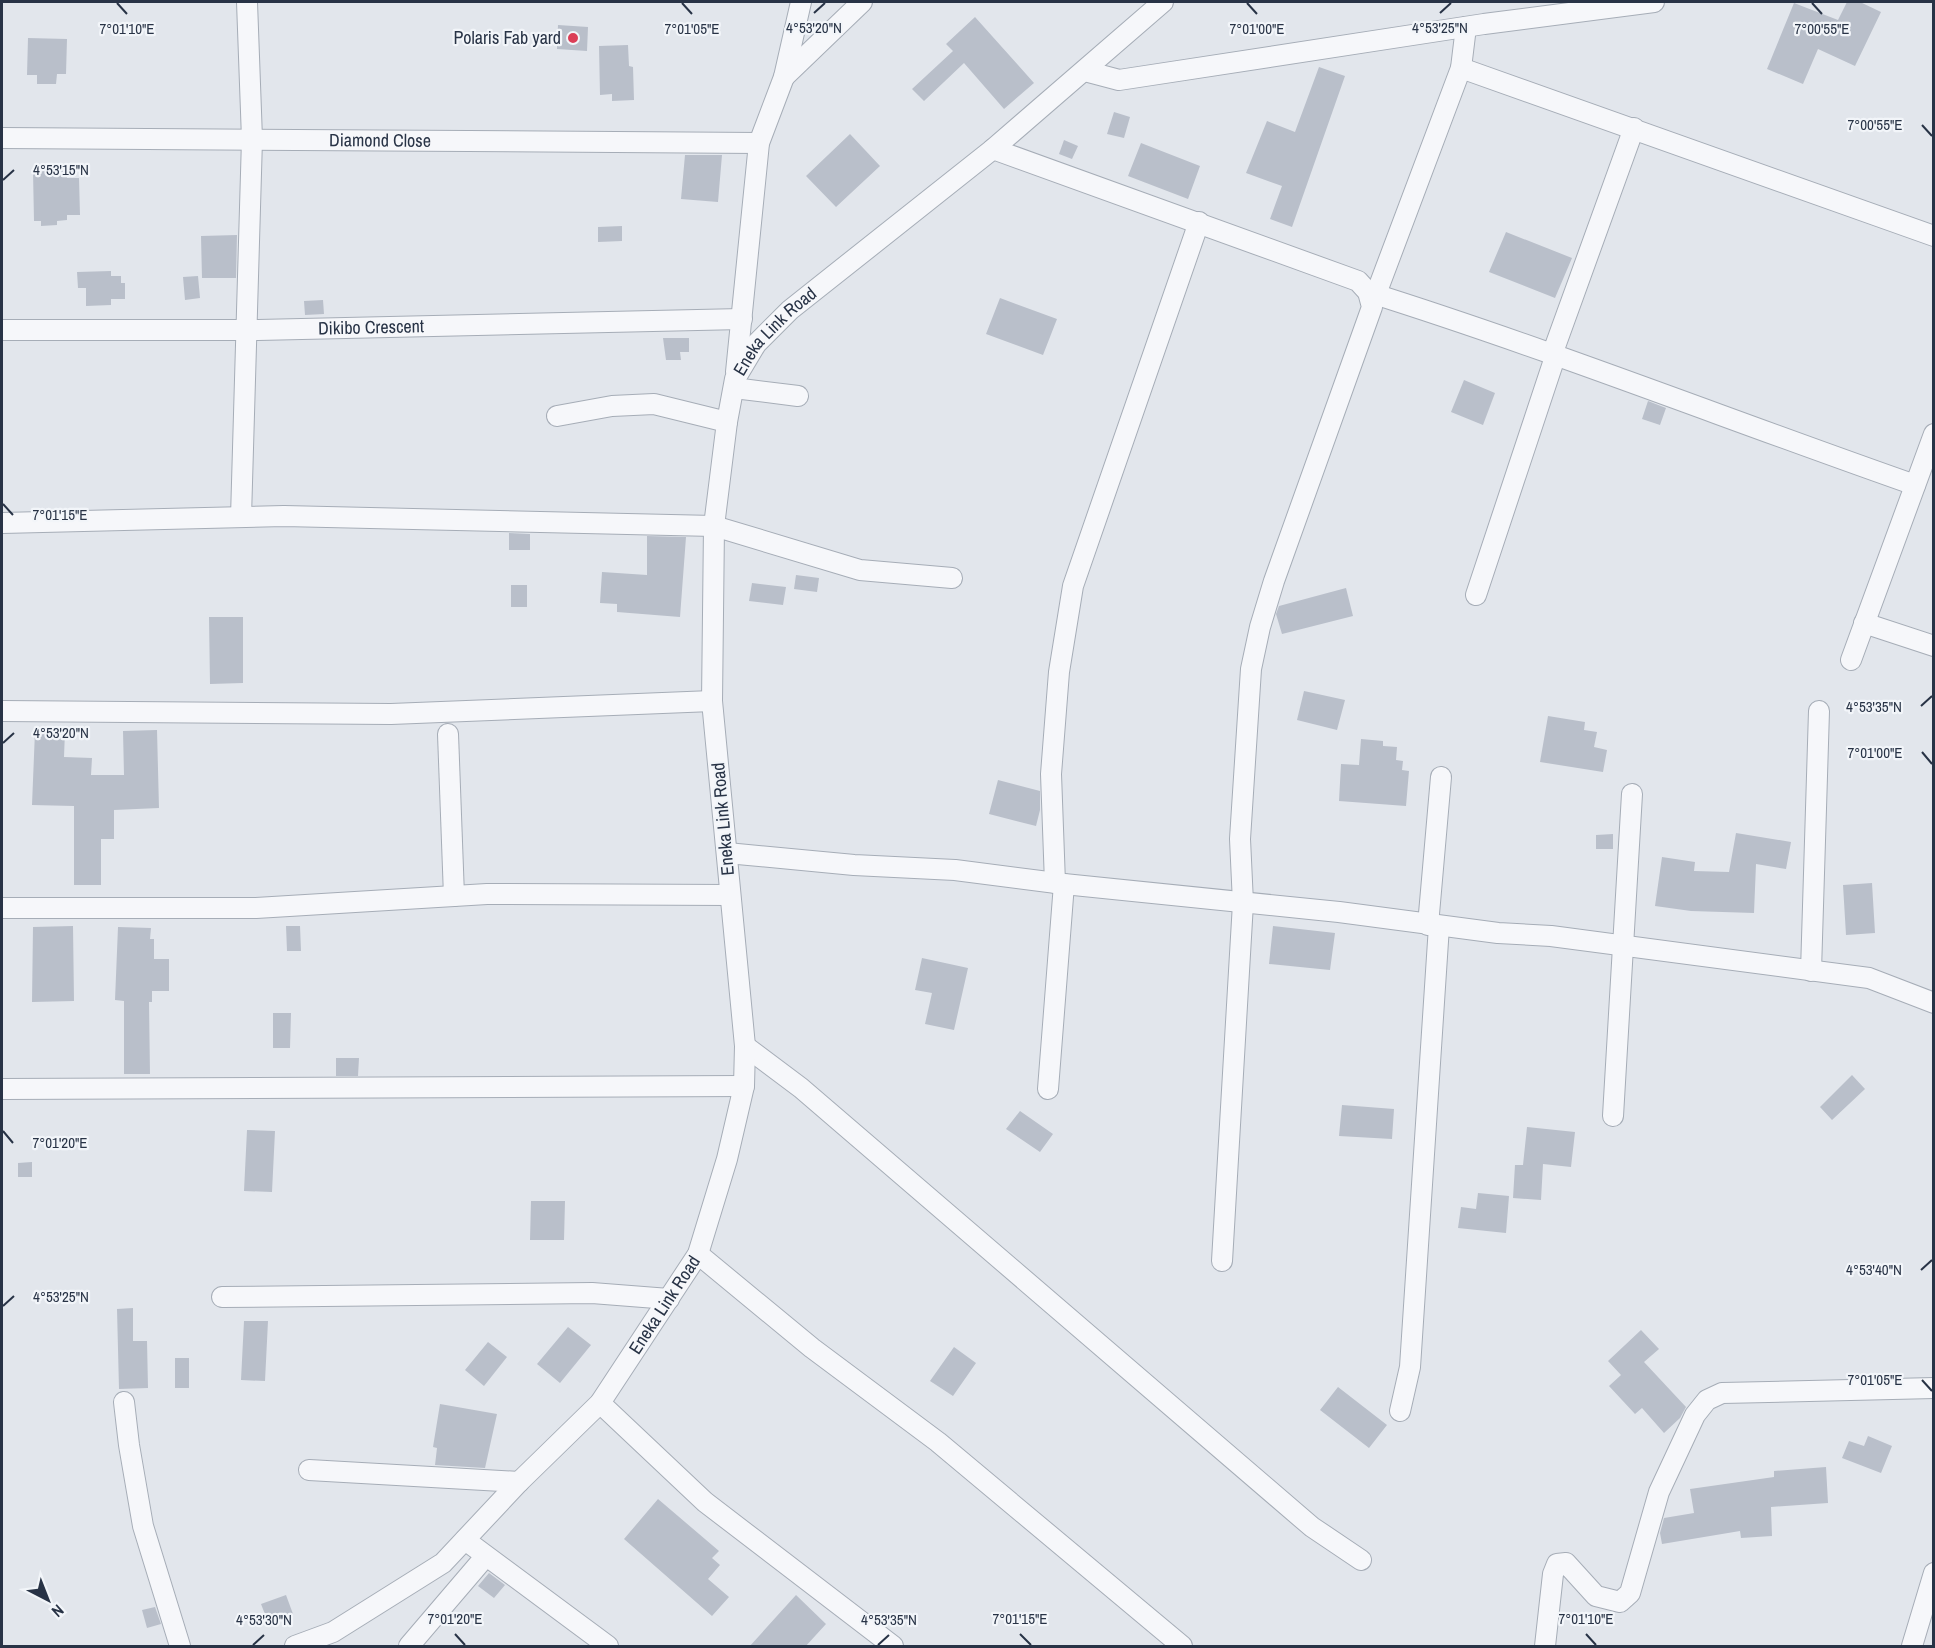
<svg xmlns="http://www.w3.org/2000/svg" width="1935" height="1648" viewBox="0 0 1935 1648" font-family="'Archivo Narrow',sans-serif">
  <rect width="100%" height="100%" fill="#e2e6ec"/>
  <path fill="#b9bfca" d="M1847 2H1860L1881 12 1855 66 1818 49 1803 84 1767 69 1794 3 1838 20Z
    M975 17 1034 83 1004 109 964 63 924 101 912 89 953 51 946 44Z
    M558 25 588 27 587 51 557 49Z
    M28 38 67 39 66 74H57L56 84H37V75H27Z
    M628 45 629 66 633 67 634 100 612 101V94L600 95 599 46Z
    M1319 67 1345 76 1292 227 1270 219 1282 186 1246 173 1267 121 1295 132Z
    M1114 112 1130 117 1124 138 1107 134Z
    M850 134 880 166 836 207 806 176Z
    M1064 140 1078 146 1072 159 1059 154Z
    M1141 143 1200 166 1188 199 1128 176Z
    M685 155H722L718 202 681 199Z
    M67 170V178H79L80 215H67V220L57 221V225L41 226V221H34L33 171Z
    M622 226V241L598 242V227Z
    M1506 232 1572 258 1555 298 1489 272Z
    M237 235 236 278H202L201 236Z
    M111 271V276H121V283H125V299H111V305L86 306V288H78L77 272Z
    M198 276 200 298 185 300 183 277Z
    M1000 298 1057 319 1043 355 986 334Z
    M323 300 324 314 305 315 304 301Z
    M663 338H689V352H680L681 360H666Z
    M1464 380 1495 393 1483 425 1451 412Z
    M1648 401 1666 408 1660 425 1642 419Z
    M509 533 530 534V550H509Z
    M647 536 686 537 680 617 617 612V604L600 603 602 572 647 575Z
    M796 575 819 578 817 592 794 589Z
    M752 583 786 587 783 605 749 601Z
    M511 585H527V607H511Z
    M1346 588 1353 616 1282 634 1276 614 1279 606Z
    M209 617H243V683L210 684Z
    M1304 691 1345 700 1337 730 1297 720Z
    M1548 716 1585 722 1584 730 1597 732 1594 747 1607 750 1603 772 1540 762Z
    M157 730 159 808 114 810V839H101V885H74V806L32 805 35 731H65L64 757 92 758 91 775H124L123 731Z
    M1361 739 1383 741V746L1397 747 1396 760 1403 761 1402 770 1409 771 1406 806 1339 801 1341 764 1359 765Z
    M998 780 1040 791V810L1036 826 989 814Z
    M1736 833 1791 842 1786 869 1756 864 1754 913 1691 911 1655 906 1662 857 1695 862 1694 871 1729 872Z
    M1613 834V849H1596V835Z
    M1872 883 1875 933 1846 935 1843 885Z
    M73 926 74 1001 32 1002 33 927Z
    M286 926H300L301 951H287Z
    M1273 926 1335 933 1330 970 1269 964Z
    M118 927 151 928 150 939H154V959H169V991H152V1002H149L150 1074H124V1001L115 1000Z
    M922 958 968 968 954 1030 925 1024 932 993 915 990Z
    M273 1013H291L290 1048H273Z
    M336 1058H359L358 1076H336Z
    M1852 1075 1865 1089 1832 1120 1820 1107Z
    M1342 1105 1394 1109 1392 1139 1339 1136Z
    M1020 1111 1053 1134 1040 1152 1006 1129Z
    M1527 1127 1575 1132 1571 1167 1543 1164 1541 1200 1513 1198 1515 1165H1523Z
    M247 1130 275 1131 272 1192 244 1191Z
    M32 1162V1177H18V1163Z
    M1478 1193 1509 1196 1506 1233 1458 1228 1461 1207 1476 1209Z
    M531 1201H565L564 1240H530Z
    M133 1308V1341H147L148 1388 119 1389 117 1309Z
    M244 1321H268L265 1381 241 1380Z
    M568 1327 591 1345 560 1383 537 1364Z
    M1641 1330 1659 1349 1644 1362 1686 1407 1680 1418 1664 1433 1642 1408 1635 1414 1609 1386 1621 1375 1608 1361Z
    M488 1342 507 1357 484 1386 465 1370Z
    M954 1347 976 1363 953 1396 930 1381Z
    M175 1358H189V1388H175Z
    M1338 1387 1387 1425 1369 1448 1320 1410Z
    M440 1404 497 1414 485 1468 435 1465 437 1448 433 1447Z
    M1868 1436 1892 1446 1881 1473 1842 1458 1849 1441 1864 1446Z
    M1826 1467 1828 1503 1771 1507 1772 1536 1741 1538 1740 1531 1662 1544 1660 1533 1664 1518 1694 1513 1690 1489 1774 1477V1471Z
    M658 1499 719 1551 712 1558 720 1565 708 1579 729 1597 712 1616 624 1539Z
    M489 1573 505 1585 494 1598 478 1586Z
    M286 1595 293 1614 268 1622 261 1604Z
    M796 1595 826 1624 805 1647H749Z
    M155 1607 161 1624 147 1628 142 1610Z"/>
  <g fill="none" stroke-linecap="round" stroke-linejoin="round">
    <g stroke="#a6adb7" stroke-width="22">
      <g id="minor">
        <path d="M1461 68 1934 236"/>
        <path d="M1085 71 1119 80 1484 24 1654 2"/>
        <path d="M784 77 862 2"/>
        <path id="s1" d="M2 138 759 143"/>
        <path d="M993 149 1358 281 1368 292 1372 307 1274 581 1260 627 1251 669 1240 839 1243 903 1222 1261"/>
        <path d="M1368 292C1552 350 1732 421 1915 485"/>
        <path d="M1376 294 1461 68 1466 27"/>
        <path id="s2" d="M2 330H258L742 319"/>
        <path d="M1553 352 1634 128"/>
        <path d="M736 372 759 143 784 77 801 2"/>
        <path d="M734 388 798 396"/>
        <path d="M557 416 612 406 654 404 727 422"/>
        <path d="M241 517 252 139 247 2"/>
        <path d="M2 523 284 516 714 526 860 570 952 578"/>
        <path d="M1476 595 1556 354"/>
        <path d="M1864 623 1934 646"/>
        <path d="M1851 660 1934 434"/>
        <path d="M2 711 391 714 712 701"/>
        <path d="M448 734 454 896"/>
        <path d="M727 853 854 865 955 870 1064 884 1339 912 1498 933 1551 936 1869 978 1934 1003"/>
        <path d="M1055 883 1051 774 1059 672 1073 586 1199 222"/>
        <path d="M2 908H256L487 894 729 895"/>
        <path d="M1428 925 1441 777"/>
        <path d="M1811 971 1819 711"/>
        <path d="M745 1046 801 1088 1312 1527 1361 1560"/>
        <path d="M2 1089 744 1086"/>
        <path d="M1048 1089 1064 884"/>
        <path d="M1613 1116 1632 794"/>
        <path d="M698 1254 812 1348 938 1442 1182 1646"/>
        <path d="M222 1297 592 1293 669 1299"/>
        <path d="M124 1402 129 1445 143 1526 180 1646"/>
        <path d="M600 1403 705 1502 893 1646"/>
        <path d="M1400 1411 1410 1367 1439 926"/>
        <path d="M309 1470 519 1482"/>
        <path d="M465 1540 608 1646"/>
        <path id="s3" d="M295 1646 333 1632 443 1563 519 1482 600 1403 698 1254 727 1159 744 1086 745 1046 712 701 714 526 727 422 735 379 756 344 790 310 993 149 1163 2"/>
        <path d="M409 1646 485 1557"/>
        <path d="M1545 1646 1553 1574 1557 1564 1566 1563 1596 1596 1620 1602 1630 1593 1659 1492 1695 1415 1707 1400 1722 1393 1934 1388"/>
        <path d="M1912 1646 1934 1573"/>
      </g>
    </g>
    <use href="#minor" stroke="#f6f7fa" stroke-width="20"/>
  </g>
  <path fill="none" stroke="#283346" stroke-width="2" d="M117 3 127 14M682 3 692 14M1247 3 1257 14M1812 3 1822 14M814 13 825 3M1440 13 1451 3M1922 125 1932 136M3 180 14 170M3 504 13 515M1921 706 1932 696M3 743 14 733M1922 752 1932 764M3 1131 13 1143M1921 1270 1932 1260M3 1306 14 1296M1922 1380 1932 1391M455 1634 465 1645M1020 1634 1031 1645M1586 1634 1596 1645M253 1645 264 1635M878 1645 889 1635"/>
  <circle fill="#db3e57" stroke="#f2f5f9" stroke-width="2" cx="573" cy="38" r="6"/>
  <g text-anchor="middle" stroke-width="4.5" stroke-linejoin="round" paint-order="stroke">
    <g font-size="18" fill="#283346" stroke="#f2f5f9" text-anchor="end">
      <text x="561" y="44">Polaris Fab yard</text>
    </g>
    <g font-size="18" fill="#283346" stroke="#f2f5f9">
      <text dy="6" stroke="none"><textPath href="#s1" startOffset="378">Diamond Close</textPath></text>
      <text dy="6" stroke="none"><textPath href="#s2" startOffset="369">Dikibo Crescent</textPath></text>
      <text dy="6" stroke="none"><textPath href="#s3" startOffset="1520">Eneka Link Road</textPath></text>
      <text transform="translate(723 819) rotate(-95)" y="6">Eneka Link Road</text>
      <text dy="6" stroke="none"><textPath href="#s3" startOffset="512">Eneka Link Road</textPath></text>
    </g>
  </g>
  <g font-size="15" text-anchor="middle" fill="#283346" stroke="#f2f5f9" stroke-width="4.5" stroke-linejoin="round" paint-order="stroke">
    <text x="814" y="33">4°53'20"N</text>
    <text x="1440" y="33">4°53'25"N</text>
    <text x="127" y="34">7°01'10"E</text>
    <text x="692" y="34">7°01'05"E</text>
    <text x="1257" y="34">7°01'00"E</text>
    <text x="1822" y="34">7°00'55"E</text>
    <text x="1875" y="130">7°00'55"E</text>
    <text x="61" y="175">4°53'15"N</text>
    <text x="60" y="520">7°01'15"E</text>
    <text x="1874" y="712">4°53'35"N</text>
    <text x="61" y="738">4°53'20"N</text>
    <text x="1875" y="758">7°01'00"E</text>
    <text x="60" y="1148">7°01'20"E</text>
    <text x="1874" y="1275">4°53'40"N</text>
    <text x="61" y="1302">4°53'25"N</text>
    <text x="1875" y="1385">7°01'05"E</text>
    <text x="455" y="1624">7°01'20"E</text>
    <text x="1020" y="1624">7°01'15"E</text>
    <text x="1586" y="1624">7°01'10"E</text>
    <text x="264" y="1625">4°53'30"N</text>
    <text x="889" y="1625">4°53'35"N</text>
  </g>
  <rect width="1935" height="1648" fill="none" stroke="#283346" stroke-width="6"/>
  <g transform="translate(48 1600) rotate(138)" stroke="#f2f5f9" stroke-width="4.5" paint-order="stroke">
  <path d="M0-4.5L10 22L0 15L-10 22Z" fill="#283346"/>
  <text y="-9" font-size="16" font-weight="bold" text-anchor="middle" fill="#283346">N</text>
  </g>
</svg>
